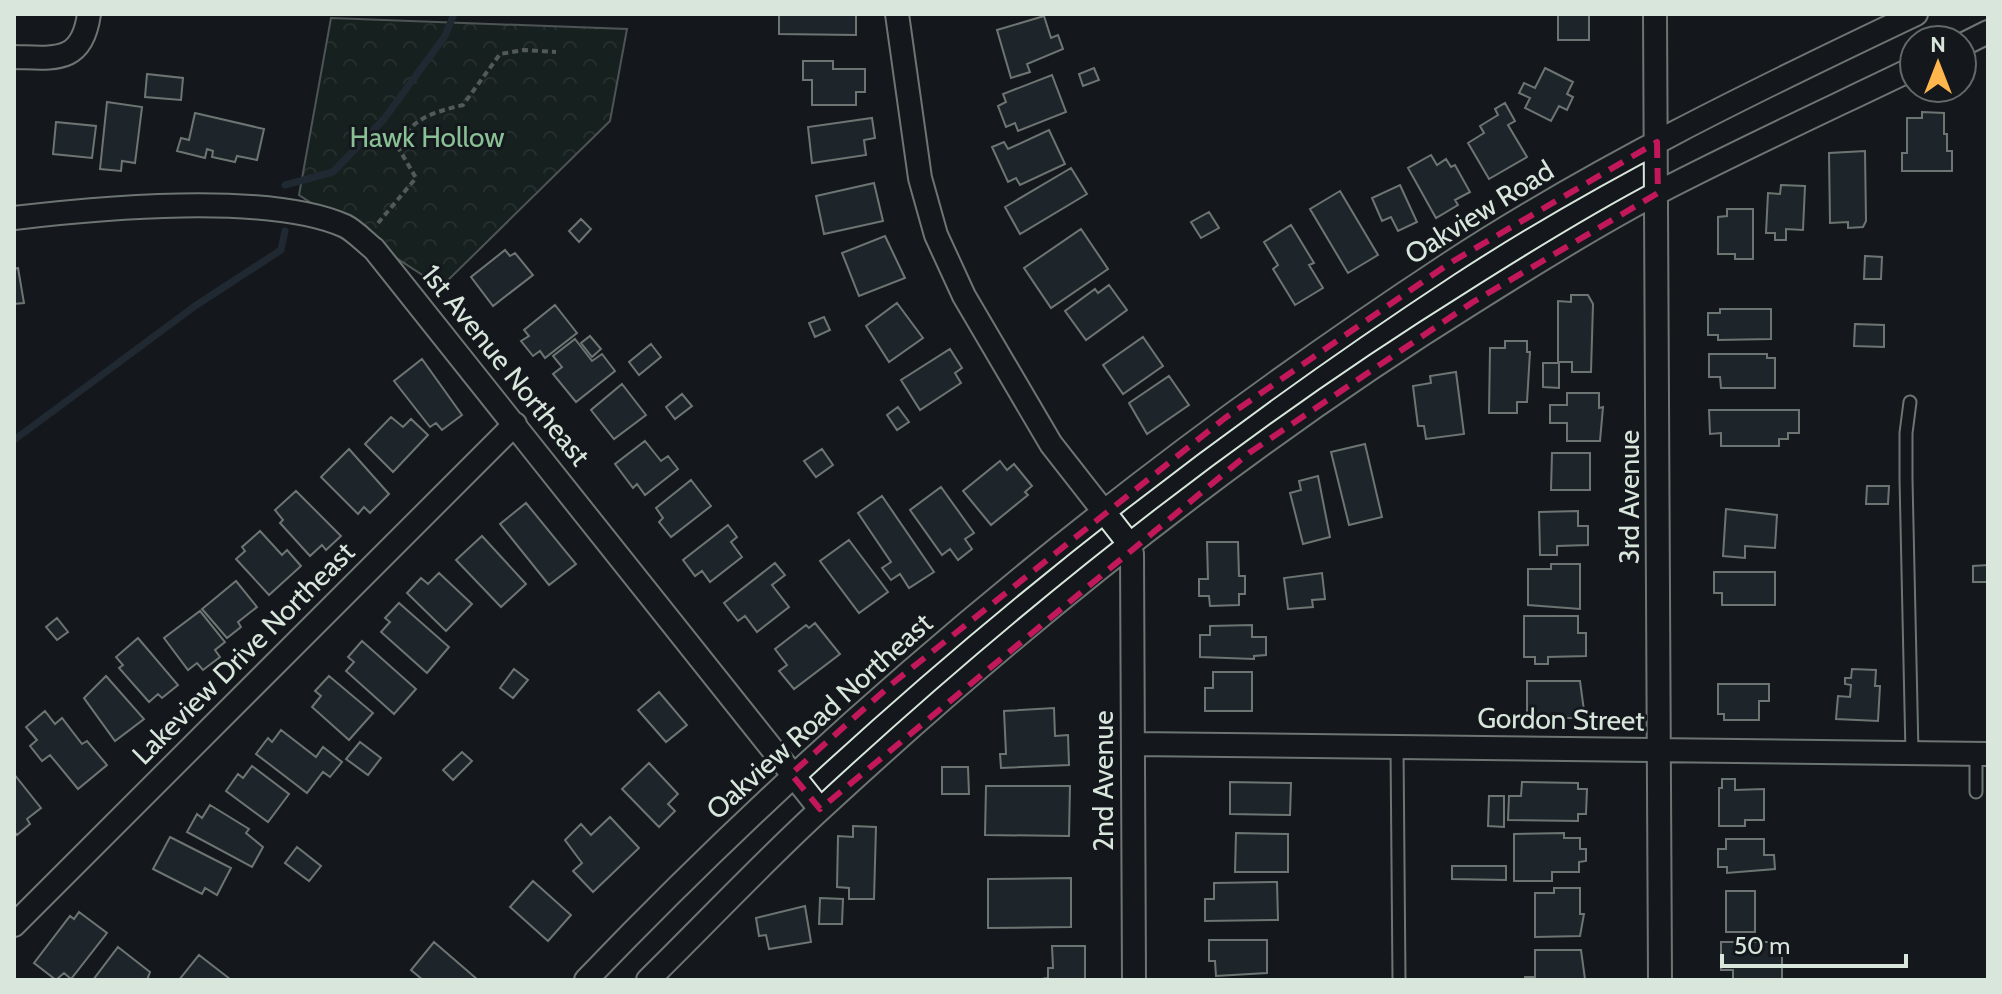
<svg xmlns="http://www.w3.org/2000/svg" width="2002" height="994" viewBox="0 0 2002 994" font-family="Cabin,sans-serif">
  <defs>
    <pattern id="park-crowns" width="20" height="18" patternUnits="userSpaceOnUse" patternTransform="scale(2)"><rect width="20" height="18" fill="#1a2d24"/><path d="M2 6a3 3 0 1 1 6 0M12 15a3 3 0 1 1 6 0" fill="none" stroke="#3b4b43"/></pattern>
  </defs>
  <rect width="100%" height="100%" fill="#14181c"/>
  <path fill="url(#park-crowns)" stroke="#939e99" stroke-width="2" d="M331 18 627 29 610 121 441 287 299 195Z"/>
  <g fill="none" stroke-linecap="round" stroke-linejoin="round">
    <path stroke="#2f3f4d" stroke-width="7" d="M285 185 333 172 384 119 445 36 454 14
      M14 440 195 306 281 250 285 231"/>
  </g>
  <path fill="#2c363c" stroke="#d8e6dc" stroke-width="2" d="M779 14H856V35L779 34Z
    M1558 14H1589V40H1558Z
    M1044 16 1051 38 1058 35 1063 49 1027 64 1030 72 1011 78 997 30Z
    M803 61H833V69H865V92H856V105H812V80H803Z
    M1094 68 1099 80 1083 86 1079 74Z
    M1545 68 1573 82 1567 94 1573 97 1567 110 1559 106 1551 121 1525 108 1530 98 1519 93 1524 83 1535 88Z
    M147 74 183 78 181 100 145 97Z
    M1052 75 1066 112 1018 131 1015 123 1006 127 998 106 1006 102 1003 94Z
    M107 102 142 107 135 163 122 161 121 171 100 169Z
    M1505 103 1515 121 1508 125 1527 157 1489 179 1468 143 1484 133 1480 126 1498 115 1495 109Z
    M1922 112 1944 113V134H1947V151H1952V171H1902V153H1907V118H1922Z
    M195 113 264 129 257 160 237 156 235 162 212 157 213 151 207 149 205 158 177 151 181 138 189 140Z
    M872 118 875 138 864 140 866 155 812 163 808 127Z
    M56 122 96 126 92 158 53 154Z
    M1049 130 1065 164 1020 185 1016 178 1008 182 992 147 1004 142 1008 149Z
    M1865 151 1866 221 1863 227 1848 228V222L1830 223 1829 153Z
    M1431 155 1437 165 1446 159 1451 167 1455 165 1470 192 1455 200 1458 205 1436 218 1408 168Z
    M1071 168 1087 194 1020 234 1005 207Z
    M874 183 883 221 824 234 816 196Z
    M1400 185 1417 222 1398 231 1391 217 1382 221 1372 198Z
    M1781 185 1805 186 1803 230 1786 229V240H1775V233H1766L1768 193 1780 194Z
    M1340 191 1378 255 1348 273 1310 209Z
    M1727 209H1753V259H1735V254H1718V217L1727 216Z
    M1209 212 1219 228 1201 238 1191 222Z
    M581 219 591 229 579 242 569 231Z
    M1291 225 1314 263 1309 265 1323 288 1295 305 1273 269 1278 265 1264 242Z
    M1081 229 1108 269 1051 308 1024 268Z
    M885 236 905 278 859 296 842 253Z
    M505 250 510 256 515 253 533 275 493 306 471 277Z
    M1865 256 1882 257 1881 279H1864Z
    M18 268 24 303 14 304V269Z
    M1109 285 1127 310 1086 340 1065 311 1095 289 1098 293Z
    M1571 295H1588L1593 304 1591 372H1572V362H1558V301L1571 302Z
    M897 303 923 338 889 362 866 326Z
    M555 305 577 333 545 358 540 351 533 356 521 341 529 336 524 330Z
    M1720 309H1771V339L1718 340V335H1708V313H1720Z
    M824 317 830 330 815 337 809 323Z
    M1855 324 1884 325V347L1854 346Z
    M590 336 601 349 592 357 581 343Z
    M1143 337 1163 366 1123 394 1103 365Z
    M575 339 592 361 602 354 615 371 576 402 553 374 562 367 553 356Z
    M1505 341H1527V352H1530L1527 402H1517V413H1489L1490 348H1505Z
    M651 344 661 357 639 375 629 362Z
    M950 349 962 368 955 373 961 383 920 410 901 380Z
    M1709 354H1767V358H1775V388H1721L1720 377H1709Z
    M422 359 462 415 442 430 436 423 430 427 394 381Z
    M1543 363H1559V388L1543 387Z
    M1456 372 1464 434 1426 439 1424 426H1418L1413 386 1431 383 1430 376Z
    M1169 376 1189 405 1147 434 1129 403Z
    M622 384 646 415 614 439 591 410Z
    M1567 393H1599V408L1603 407 1600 441H1567V423H1550V405H1567Z
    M682 394 692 406 675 419 666 407Z
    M898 407 909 422 897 430 887 415Z
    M1709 410H1799V433H1788V439H1779V446H1721V433L1710 434Z
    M391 417 403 427 411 419 428 435 393 472 365 444Z
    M645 441 661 461 668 456 678 469 645 495 637 484 633 488 615 464Z
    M1365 444 1382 517 1349 525 1331 452Z
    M349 449 389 494 370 513 364 507 358 514 321 477Z
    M822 449 833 465 816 477 804 461Z
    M1552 453H1590V490H1551Z
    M1000 461 1007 470 1014 464 1032 486 1025 492 1028 495 991 525 963 491Z
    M1318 476 1330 537 1303 544 1290 493 1301 490 1299 481Z
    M691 480 711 506 671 537 659 522 663 518 656 508Z
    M1867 486H1889L1888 504H1866Z
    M941 487 974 533 965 539 972 549 958 560 950 549 942 555 910 510Z
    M296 491 341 536 326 550 322 545 310 556 280 523 283 520 275 510Z
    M882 496 934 572 909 588 900 574 891 580 882 568 891 562 858 513Z
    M526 503 576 564 549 585 500 524Z
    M1726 509 1777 515 1775 548 1745 546V558L1723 556Z
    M1578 511V526H1588V545L1557 546V555H1540L1539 512Z
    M728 525 737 537 731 542 742 557 710 582 702 571 695 576 683 560Z
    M260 531 282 555 287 550 301 566 269 595 236 559 245 551 242 547Z
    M482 536 526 584 501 607 456 560Z
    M849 540 888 592 859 613 820 561Z
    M1207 542H1238L1239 576H1245V594H1239V605L1210 606 1209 596H1199V579H1208Z
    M775 563 785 575 772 585 789 607 757 632 745 616 738 621 724 603Z
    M1551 564H1580V609L1528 605V569H1551Z
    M1988 565V582H1973V566Z
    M1714 572H1775V605H1722V593H1714Z
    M439 573 472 604 446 631 407 593 421 578 428 584Z
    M1322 573 1325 599 1312 600 1313 607 1288 609 1284 578Z
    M236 581 257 607 238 622 241 627 227 638 202 609Z
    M399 603 449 647 427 673 381 632 390 622 385 618Z
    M200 611 225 642 215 650 220 657 203 670 197 663 188 670 164 638Z
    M1524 616H1578V633H1586V656L1548 657V664H1535V657H1524Z
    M57 618 68 632 57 640 46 627Z
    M815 623 840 654 794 689 779 671 787 665 775 649 806 625 809 628Z
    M1252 625V637H1266V655L1254 656V659L1200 657V635H1210V626Z
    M138 638 178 685 162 698 158 694 149 702 119 668 123 665 116 657Z
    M362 641 416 689 394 714 346 671 354 662 348 657Z
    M514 669 528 680 513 698 500 688Z
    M1852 669 1876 670 1875 686H1880L1878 721 1836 719 1838 696 1850 697 1851 685 1845 684V678H1851Z
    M1213 672H1252V711H1205V688H1213Z
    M106 676 144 719 115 741 84 698Z
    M329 676 373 713 349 740 312 707 321 696 315 691Z
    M1527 681H1580L1585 718H1527Z
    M1718 684H1769V701H1759V720H1724V714H1718Z
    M659 692 687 725 666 742 638 710Z
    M1054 708 1055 736 1068 735 1069 765 1001 768 1000 754H1006L1004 711Z
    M45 711 55 724 62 718 82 744 87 741 107 765 78 789 50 755 42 761 30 746 37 740 26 727Z
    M281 730 316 757 323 747 342 762 330 777 323 772 307 793 256 754 268 738 272 742Z
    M360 742 381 758 368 775 346 759Z
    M462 752 472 761 453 780 443 770Z
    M649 763 678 794 668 804 675 811 659 827 622 789Z
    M252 766 289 794 268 822 226 791 238 774 243 778Z
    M942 767H968L969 794H942Z
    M14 774 41 808 27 819 30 824 17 835 14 831Z
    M1722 779H1735V790L1764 789V820H1745V826H1719V788H1722Z
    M1230 782 1291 783 1290 815 1230 814Z
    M1522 782 1578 783V789H1587L1586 814H1578V821L1508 820 1509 796H1521Z
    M986 786H1070L1069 836 985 835Z
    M1489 796H1504V827L1488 826Z
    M210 805 249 829 246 833 263 847 252 867 187 832 197 814 202 818Z
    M610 817 639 848 593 892 573 871 582 863 565 840 581 824 591 835Z
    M853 826 876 827 874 899H849V888L837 887 838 836 853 837Z
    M1236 833 1288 834V872H1235Z
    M1564 833V838H1580V849H1586V861L1579 862V872H1552V881H1514V834Z
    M170 837 231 868 217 895 205 888 202 894 153 869Z
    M1726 839H1764V855H1774L1775 869 1727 873V867H1718V849H1726Z
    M297 847 321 866 309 881 285 863Z
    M1452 866H1506V880L1452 879Z
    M1071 878V927L988 928V879Z
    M533 881 571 915 548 941 510 907Z
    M1277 882 1278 920 1205 921V899H1214V883Z
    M1554 888H1580V914H1584L1580 936 1535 937V893H1554Z
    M1726 891H1755V932H1726Z
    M820 898 843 899 842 924H819Z
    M805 906 811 942 769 949 766 935 759 936 756 918Z
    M79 912 107 933 71 979 64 973 56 980 34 963 70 916 74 919Z
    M1209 940H1267V973L1216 976 1215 961H1209Z
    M434 942 478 980H423L411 970Z
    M1721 942H1782V980H1733V970H1721Z
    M1052 946H1085V980H1035L1048 978V968H1053Z
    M118 947 150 972 147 980H93Z
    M1535 950H1581L1585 979 1525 980V977H1535Z
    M199 955 230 979 229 980H179Z"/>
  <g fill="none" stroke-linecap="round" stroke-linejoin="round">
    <g stroke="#d8e6dc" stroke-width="15">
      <path id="service" d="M1910 402 1906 433V479L1912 753
        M1397 747 1399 980
        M1976 754V792"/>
    </g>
    <g stroke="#d8e6dc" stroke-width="26">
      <path id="minor" d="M897 14 920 178 936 235 964 296 1051 444 1130 545 1132 554 1134 980
        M1655 14 1660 980
        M1962 45 1988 32
        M14 57C55 58 82 64 89 14
        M14 218C98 208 268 192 345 226 355 231 365 242 374 249L820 809
        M1134 744 1988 754
        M14 925 515 424
        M586 980C846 709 1134 471 1447 265 1595 168 1756 90 1916 14
        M648 980C706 923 762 863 822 808 1024 621 1242 446 1475 301 1535 263 1596 225 1659 192 1742 149 1829 109 1914 68"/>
    </g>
    <path stroke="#9da8a2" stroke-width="4" stroke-dasharray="6 4" stroke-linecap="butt" d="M378 223 416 178 399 149C408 118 435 112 463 105L500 54 524 50 556 52"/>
    <use href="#service" stroke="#14181c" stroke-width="11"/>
    <use href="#minor" stroke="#14181c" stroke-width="22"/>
  </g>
  <path d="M0 0H2002V994H0ZM1657 142 1658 193 1473 302 1249 453 820 809 791 774 893 683 1225 418 1450 263Z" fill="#14181c" fill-opacity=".55" fill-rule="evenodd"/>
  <path fill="none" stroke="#c2185b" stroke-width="6" stroke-dasharray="16 10" stroke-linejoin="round" d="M1657 142 1658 193 1473 302 1249 453 820 809 791 774 893 683 1225 418 1450 263Z"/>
  <g text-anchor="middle" stroke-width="6" stroke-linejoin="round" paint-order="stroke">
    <g font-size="28" fill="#8ac095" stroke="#14181c">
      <text x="427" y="147">Hawk Hollow</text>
    </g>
    <g font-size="28" fill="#d8e6dc" stroke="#14181c">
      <text transform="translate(1479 212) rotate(-32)" y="10">Oakview Road</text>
      <text transform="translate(506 365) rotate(51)" y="10">1st Avenue Northeast</text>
      <text transform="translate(1629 497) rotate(-90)" y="10">3rd Avenue</text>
      <text transform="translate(243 653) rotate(-45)" y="10">Lakeview Drive Northeast</text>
      <text transform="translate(819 716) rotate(-42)" y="10">Oakview Road Northeast</text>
      <text transform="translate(1561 719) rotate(1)" y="10">Gordon Street</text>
      <text transform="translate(1103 781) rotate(-90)" y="10">2nd Avenue</text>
    </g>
  </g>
  <rect width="2002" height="994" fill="none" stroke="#d8e6dc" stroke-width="32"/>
  <g transform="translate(1938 64)"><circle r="38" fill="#14181c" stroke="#626a69" stroke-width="2"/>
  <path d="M0-6L14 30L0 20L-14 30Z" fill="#ffb74d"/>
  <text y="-12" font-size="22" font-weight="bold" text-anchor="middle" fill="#d8e6dc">N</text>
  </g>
  <path d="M1722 954v12h184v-12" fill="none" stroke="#d8e6dc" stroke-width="4"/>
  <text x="1734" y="954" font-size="24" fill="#d8e6dc" stroke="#14181c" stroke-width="6" paint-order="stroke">50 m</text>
</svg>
